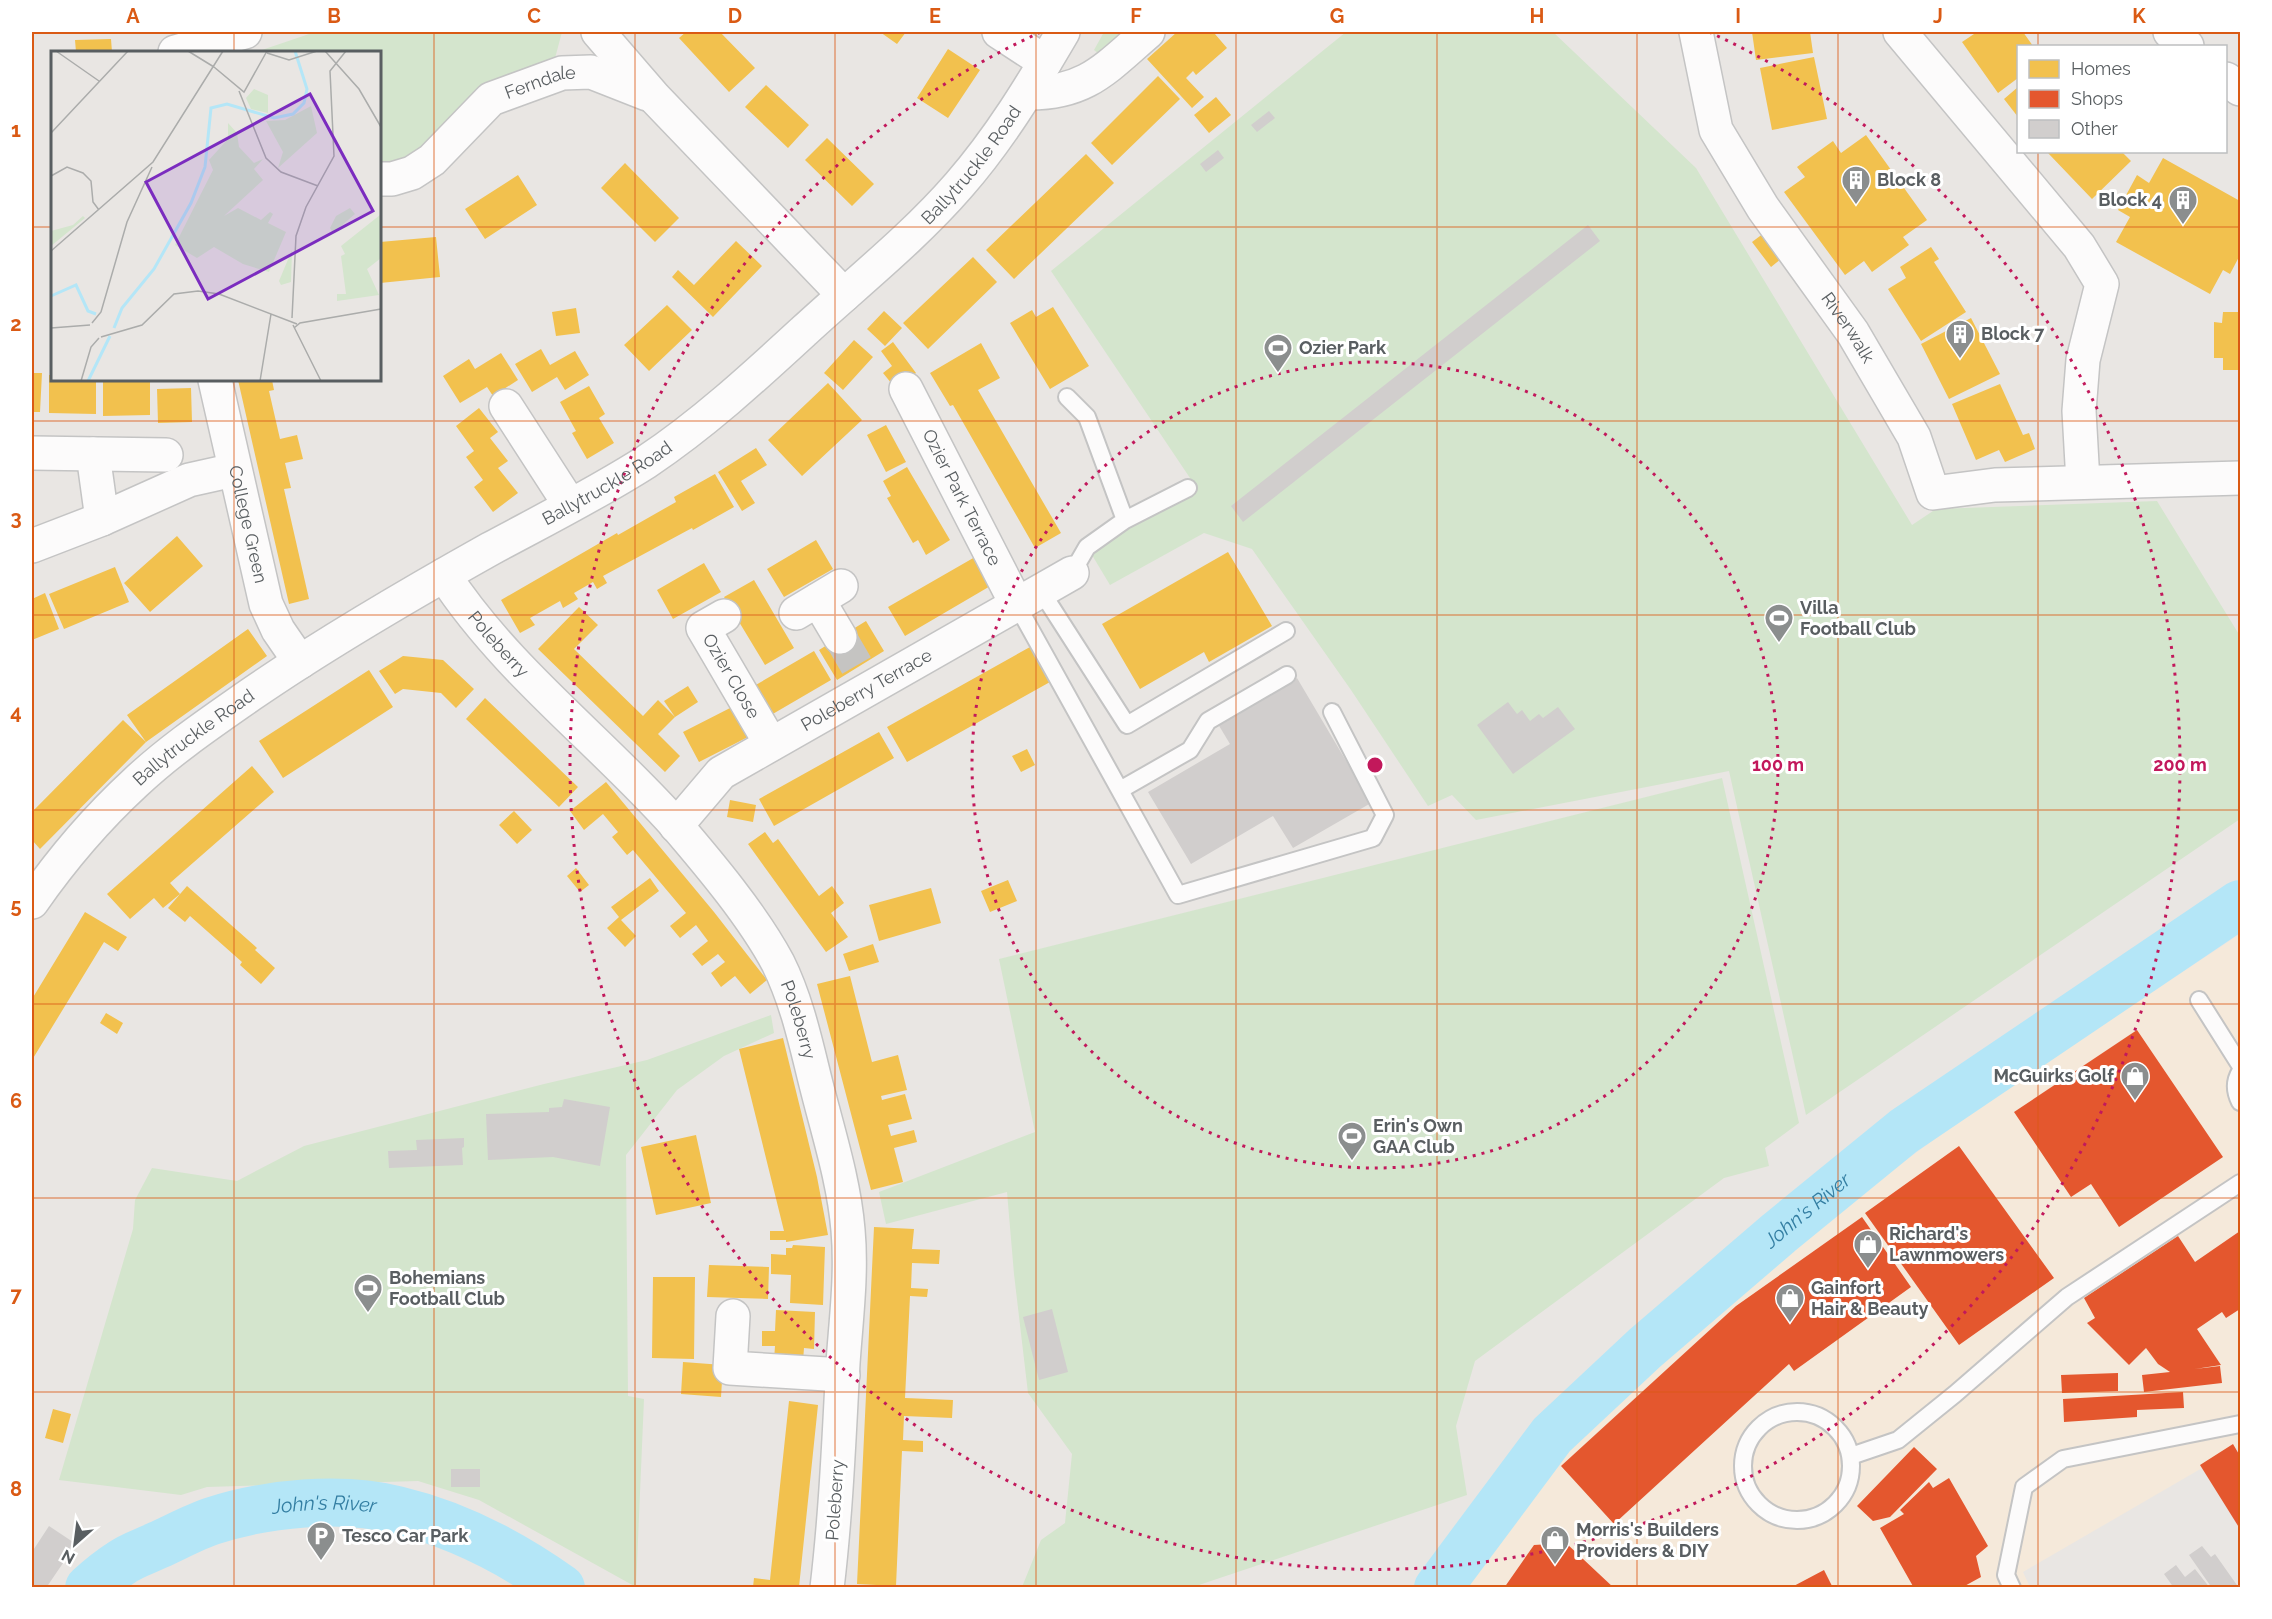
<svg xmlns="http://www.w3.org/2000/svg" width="2272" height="1619" viewBox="0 0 2272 1619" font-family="Raleway,sans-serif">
  <rect width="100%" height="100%" fill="#e9e6e3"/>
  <path fill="#f5e9da" d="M2240 934V1446L2023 1572 2030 1587 1461 1588 1560 1446 1791 1244 1976 1109Z"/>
  <path fill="#d4e5cd" d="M315 32H562L554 62 418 160 380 162V52H256Z
    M1104 32H1125L1099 54 1094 50Z
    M1346 32H1553L1696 168 1912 525 1936 509 2157 501 2240 636V819L1806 1115 1729 771 1476 820 1452 795 1428 806 1351 690 1252 549 1204 533 1110 585 1083 540 1190 478 1051 271Z
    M1722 778 1799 1123 1765 1148 1769 1166 1724 1178 1475 1361 1456 1426 1467 1495 1193 1587H1022L1041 1540 1065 1523 1072 1454 1028 1393 1014 1274 1007 1192 886 1224 879 1192 1035 1132 999 959Z
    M771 1015 774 1033 724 1056 677 1090 626 1155 628 1396 644 1399 636 1587 479 1500 418 1481 207 1487 181 1495 59 1480 133 1229 135 1200 152 1168 237 1181 304 1146 544 1084 647 1060Z"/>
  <path fill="#f2c14e" d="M686 32H720L755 68 729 92 679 38Z
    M880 32H906L897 44Z
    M1177 32H1218L1215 34 1227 48 1196 75 1193 71 1186 78 1204 97 1192 108 1147 59Z
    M1752 32H1810L1813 53 1756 60Z
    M1977 32H2023L2033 46H2018V78L1998 93 1962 42Z
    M111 39 112 52H76L75 40Z
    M948 49 980 70 948 118 917 98Z
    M1814 57 1827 119 1772 130 1760 68Z
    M1158 76 1180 99 1112 165 1091 143Z
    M766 85 809 125 788 148 745 107Z
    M2018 87V117L2004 99Z
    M1216 97 1231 115 1209 133 1194 115Z
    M1866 135 1927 220 1903 237 1909 245 1872 272 1864 261 1845 275 1784 192 1805 177 1797 167 1833 141 1841 153Z
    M827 138 874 184 852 206 805 160Z
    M2050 152H2122L2131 161 2092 199 2048 153Z
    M1086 154 1114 183 1014 279 986 250Z
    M2163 158 2240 201V255L2230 274 2223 270 2210 294 2116 242 2130 217 2118 210 2137 175 2149 183Z
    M625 163 679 218 655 242 601 188Z
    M518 175 537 205 485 239 465 209Z
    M1768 230 1787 254 1771 267 1752 242Z
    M436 237 440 277 380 283V242Z
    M736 241 762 266 713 317 672 277 678 270 694 285Z
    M1931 247 1939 259 1934 262 1966 312 1921 341 1888 289 1906 278 1900 267Z
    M973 257 997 282 928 349 903 323Z
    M667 305 692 330 649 371 624 345Z
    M1053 307 1089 366 1050 389 1010 323 1032 310 1036 317Z
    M576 308 580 333 556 336 552 312Z
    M884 311 902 328 885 346 867 329Z
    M2223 312H2240V370H2223V358H2214V322L2222 323Z
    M1971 318 2000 374 1949 399 1921 344Z
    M854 340 873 357 843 390 824 373Z
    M893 342 916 373 896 389 883 373 892 366 881 351Z
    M981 343 1000 378 978 390 1061 533 1035 548 953 405 950 406 930 373Z
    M541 349 550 365 575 351 589 375 565 390 557 377 532 392 515 364Z
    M501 353 518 380 493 396 487 387 460 403 443 376 469 359 475 369Z
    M32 373H42L40 412H32Z
    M49 375H52V380H96V414L49 413Z
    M150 380V415L103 416V381Z
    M238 380H272L274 390 269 391 280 439 297 435 303 459 285 463 291 488 284 489 309 599 289 604Z
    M828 383 862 420 802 476 768 440Z
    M2000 384 2023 435 2029 433 2035 449 2005 462 1999 450 1976 460 1952 404Z
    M589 386 605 414 599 418 614 443 587 459 572 433 576 431 560 402Z
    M191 388 192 422 158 423 157 389Z
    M479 408 498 432 490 438 508 461 498 468 518 493 493 512 474 487 483 480 466 457 474 451 456 426Z
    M886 425 906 462 886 472 867 435Z
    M756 448 767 465 741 481 755 503 742 511 718 472Z
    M907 467 950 540 926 555 918 540 913 543 887 498 891 496 883 481Z
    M715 474 734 507 693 530 692 528 603 576 607 583 597 589 593 582 574 593 578 599 563 608 560 601 530 618 535 625 520 633 501 600 617 533 618 535 676 502 674 497Z
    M177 536 203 566 150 612 124 583Z
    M816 540 833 569 784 597 767 569Z
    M1228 552 1272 626 1209 662 1204 652 1140 689 1102 624Z
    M975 557 992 585 905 636 888 607Z
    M704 563 721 592 673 619 657 590Z
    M115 567 129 602 64 629 49 594Z
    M754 580 794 648 765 665 724 597Z
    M45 593 59 629 32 640V599Z
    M579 607 598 625 574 649 643 716 658 700 675 717 664 701 688 686 698 702 675 717 658 734 680 756 665 772 538 649Z
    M866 621 884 651 837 680 819 650Z
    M248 629 267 656 146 742 127 715Z
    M1030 647 1050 682 907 762 887 727Z
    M814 651 831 680 771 715 754 686Z
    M403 656 443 660 474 689 456 708 441 693 403 689 395 694 379 671Z
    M369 670 393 707 283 778 259 741Z
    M485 698 578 787 559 807 466 719Z
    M734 706 750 736 699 762 683 732Z
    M123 720 146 742 40 849 32 840V812Z
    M879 732 894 758 774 826 759 799Z
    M1027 749 1035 765 1021 772 1012 756Z
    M252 766 274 792 170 883 180 894 163 908 154 898 130 919 107 894Z
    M606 782 714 912 767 980 750 994 735 976 721 987 711 973 725 962 718 954 702 966 692 954 708 941 696 925 680 938 670 926 686 913 633 850 627 855 612 837 618 832 603 814 584 830 570 811Z
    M730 800 756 805 753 822 727 817Z
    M514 811 532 830 517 844 499 825Z
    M765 832 773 843 778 839 819 896 832 886 844 903 831 913 848 937 826 952 748 844Z
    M576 868 589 885 580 892 567 876Z
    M650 878 659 891 621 920 636 936 625 947 607 928 619 917 611 907Z
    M1008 880 1017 901 990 912 981 891Z
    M187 886 257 948 255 950 275 968 261 984 240 965 242 962 190 916 185 922 168 908Z
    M931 888 941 923 879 941 869 905Z
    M85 912 127 937 118 951 104 942 32 1060V999Z
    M873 944 879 962 849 971 843 954Z
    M850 976 872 1062 898 1055 907 1090 881 1096 882 1100 905 1094 912 1119 888 1125 891 1136 914 1130 917 1142 894 1148 903 1182 871 1190 817 984Z
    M106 1013 123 1023 117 1034 100 1023Z
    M783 1038 817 1177 828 1235 786 1242V1240H770V1231H784L739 1049Z
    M696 1135 711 1203 656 1215 641 1147Z
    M874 1227 914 1229 912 1249 940 1250 939 1264 912 1263 911 1288 928 1289 927 1297 910 1296 905 1398 953 1400 952 1418 904 1416 903 1440 923 1441V1452L902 1451 896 1586 857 1584Z
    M793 1245 825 1247 823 1305 790 1303 791 1275 771 1274V1254L786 1255V1248H792Z
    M709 1265 769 1267 768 1299 707 1297Z
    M653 1277H695L694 1359 652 1358Z
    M776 1310 815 1312 814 1349 804 1348 803 1361 774 1360 775 1346H762V1331H775Z
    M683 1362 723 1365 721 1397 681 1394Z
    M789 1401 818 1405 799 1587H753L754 1578 770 1580Z
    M53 1409 71 1414 63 1443 45 1438Z"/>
  <path fill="#e4572e" d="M2137 1030 2223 1157 2119 1227 2091 1184 2071 1197 2014 1112Z
    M1959 1146 2054 1278 1959 1345 1865 1213Z
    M1862 1217 1911 1287 1794 1371 1789 1364 1614 1524 1561 1466 1736 1306Z
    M2240 1231V1309L2226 1318 2222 1312 2197 1329 2221 1365 2195 1369 2220 1366 2222 1383 2144 1392 2142 1375 2170 1372 2158 1364 2146 1348 2129 1365 2087 1323 2095 1318 2084 1298 2178 1236 2195 1262Z
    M2118 1373V1391L2062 1393 2061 1375Z
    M2183 1392 2184 1408 2137 1410V1417L2064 1422 2063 1399Z
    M2233 1444 2240 1456V1529L2200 1465Z
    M1914 1447 1937 1469 1890 1517 1873 1521 1857 1506Z
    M1949 1478 1988 1546 1976 1556 1981 1577 1961 1588H1914L1880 1528 1904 1514 1900 1510 1929 1482 1933 1488Z
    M1566 1543 1614 1588H1504L1534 1545Z
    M1824 1570 1833 1588H1790Z"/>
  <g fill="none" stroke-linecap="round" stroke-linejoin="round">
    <g stroke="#b4e6f7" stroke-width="48">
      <path id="s1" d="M89 1588C99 1579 110 1570 121 1563 132 1555 146 1551 158 1545 176 1537 194 1527 212 1521 267 1503 341 1496 397 1510 456 1524 512 1553 561 1588"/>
      <path id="s2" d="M1438 1588 1552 1435 1645 1348 1779 1233 1904 1131 2240 904"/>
    </g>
  </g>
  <path fill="#d1cecd" d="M1269 111 1275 118 1257 132 1251 125Z
    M1218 150 1224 158 1206 172 1200 164Z
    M1588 225 1600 241 1243 522 1231 506Z
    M1297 678 1371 803 1293 848 1273 816 1191 864 1148 792 1230 744 1218 724Z
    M1508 702 1517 714 1522 710 1530 721 1539 714 1543 718 1558 707 1575 729 1513 774 1477 725Z
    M564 1099 610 1107 600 1166 553 1157 488 1160 486 1114 549 1112V1108L562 1107Z
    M464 1138V1147L462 1148 463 1165 389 1168 388 1151 417 1150 416 1140Z
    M1052 1309 1068 1372 1039 1380 1023 1317Z
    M451 1469H480V1487H451Z
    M49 1526 76 1544 46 1588H32V1552Z
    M2202 1546 2211 1557 2215 1554 2239 1588H2212L2189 1555Z
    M2176 1565 2185 1577 2195 1569 2210 1588H2174L2164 1574Z"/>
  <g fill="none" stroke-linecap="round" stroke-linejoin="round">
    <path stroke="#c5c4c2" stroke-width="33" stroke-dasharray="33 16" stroke-linecap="butt" d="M840 637 858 668"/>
    <g stroke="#c4c4c4" stroke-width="20">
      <path id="service" d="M1067 397 1087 417 1125 520
        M1072 573 1087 547 1125 520 1188 488
        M1041 591 1127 725 1286 631
        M1017 605 1178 895 1373 838 1385 815 1332 712
        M1120 790 1190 750 1208 721 1287 675
        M2199 1000 2240 1065
        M2240 1072C2234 1082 2235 1092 2240 1102
        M1743 1466a54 54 0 1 1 108 0a54 54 0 1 1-108 0Z
        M1851 1456 1898 1440 1955 1394 2067 1297 2240 1183
        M2012 1588 2006 1575 2024 1487 2063 1459 2240 1424"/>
    </g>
    <g stroke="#c4c4c4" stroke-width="36">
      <g id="minor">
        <path d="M598 32 655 98 844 295"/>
        <path d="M999 32 1045 62"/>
        <path id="s3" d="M1696 32 1716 130 1763 208 1853 333 1914 437 1933 493 1995 485 2240 478"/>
        <path d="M1900 32 2079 246 2102 284 2083 360 2079 411 2083 482"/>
        <path d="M175 52 245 32"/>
        <path d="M1027 93C1086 94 1106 68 1148 32"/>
        <path id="s4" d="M380 179H392L412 173 432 160 491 99 562 73 591 72 647 94"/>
        <path id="s5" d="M215 380 266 604 278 630 300 662"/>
        <path id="s6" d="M906 389 1017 605"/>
        <path d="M506 406 570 505"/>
        <path d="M32 453 166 455"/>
        <path d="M93 454 102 519"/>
        <path d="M32 546 102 519 189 480 234 470"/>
        <path d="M818 600 840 637"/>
        <path d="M796 613 841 586"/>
        <path id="s7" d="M724 616 703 628 771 744"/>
        <path id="s8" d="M676 826 721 773 1072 573"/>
        <path d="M733 1316 730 1368 843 1375"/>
      </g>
    </g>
    <g stroke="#c4c4c4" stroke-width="36">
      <g id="tertiary">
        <path id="s9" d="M444 575C506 670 600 740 675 824 710 865 753 916 778 963 797 1001 806 1044 816 1084 828 1132 844 1181 848 1230 852 1274 846 1320 843 1363 839 1438 836 1513 827 1588"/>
      </g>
    </g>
    <g stroke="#c4c4c4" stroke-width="36">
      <g id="secondary">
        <path d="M2170 32 2187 46"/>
        <path d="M2226 79 2240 89"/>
        <path id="s10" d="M32 902C62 859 96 819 135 783 170 750 210 723 250 695 327 642 408 595 490 549 542 521 596 494 646 462 703 424 754 377 804 331 856 283 913 238 959 185 1000 138 1032 85 1063 32"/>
      </g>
    </g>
    <use href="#service" stroke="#fcfbfb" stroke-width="16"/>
    <use href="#minor" stroke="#fcfbfb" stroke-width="33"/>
    <use href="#tertiary" stroke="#fcfbfb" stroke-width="33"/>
    <use href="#secondary" stroke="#fcfbfb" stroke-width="33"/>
  </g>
  <path fill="none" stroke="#da5a14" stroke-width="1.5" stroke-opacity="0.55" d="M234 32V52M434 32V1588M635 32V1588M835 32V1588M1036 32V1588M1236 32V1588M1437 32V1588M1637 32V1588M1838 32V1588M2038 32V46M2038 152V1588M32 227H52M380 227H2240M234 380V1588M32 421H2240M32 615H2240M32 810H2240M32 1004H2240M32 1198H2240M32 1392H2240"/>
  <g fill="none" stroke="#c2185b" stroke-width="3" stroke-dasharray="3 6">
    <circle cx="1375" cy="765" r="403"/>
    <path d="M1709 32A805 805 0 1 1 1041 32"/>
  </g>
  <defs>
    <g id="building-pin" transform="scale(1.5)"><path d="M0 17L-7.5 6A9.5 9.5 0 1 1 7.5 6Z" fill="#8b8e8e" stroke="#fff"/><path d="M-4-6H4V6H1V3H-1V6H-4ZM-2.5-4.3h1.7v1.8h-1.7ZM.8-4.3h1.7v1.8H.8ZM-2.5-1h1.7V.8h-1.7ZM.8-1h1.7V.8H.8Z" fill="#fff"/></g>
    <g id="stadium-pin" transform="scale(1.5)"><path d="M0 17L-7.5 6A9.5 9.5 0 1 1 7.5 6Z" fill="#8b8e8e" stroke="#fff"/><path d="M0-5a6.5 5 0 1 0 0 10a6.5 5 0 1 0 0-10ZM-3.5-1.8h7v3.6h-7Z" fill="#fff"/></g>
    <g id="shop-pin" transform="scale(1.5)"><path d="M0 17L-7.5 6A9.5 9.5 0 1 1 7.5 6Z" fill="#8b8e8e" stroke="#fff"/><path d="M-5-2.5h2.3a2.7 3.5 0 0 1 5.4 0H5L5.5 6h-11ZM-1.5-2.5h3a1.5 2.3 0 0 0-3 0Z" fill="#fff"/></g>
    <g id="parking-pin" transform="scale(1.5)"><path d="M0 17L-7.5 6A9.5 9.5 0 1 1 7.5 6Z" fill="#8b8e8e" stroke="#fff"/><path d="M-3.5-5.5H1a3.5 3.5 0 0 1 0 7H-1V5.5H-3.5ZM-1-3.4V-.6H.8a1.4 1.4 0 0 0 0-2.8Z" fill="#fff"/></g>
  </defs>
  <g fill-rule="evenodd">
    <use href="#building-pin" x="1856" y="180"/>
    <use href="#building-pin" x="2183" y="200"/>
    <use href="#building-pin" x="1960" y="334"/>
    <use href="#stadium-pin" x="1278" y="348"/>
    <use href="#stadium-pin" x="1779" y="618"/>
    <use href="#shop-pin" x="2135" y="1076"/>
    <use href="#stadium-pin" x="1352" y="1136"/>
    <use href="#shop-pin" x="1868" y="1244"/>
    <use href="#stadium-pin" x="368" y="1288"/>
    <use href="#shop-pin" x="1790" y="1298"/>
    <use href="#parking-pin" x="321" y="1536"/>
    <use href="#shop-pin" x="1555" y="1540"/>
  </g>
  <g text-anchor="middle" stroke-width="6" stroke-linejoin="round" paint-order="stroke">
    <g font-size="18" fill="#595e61" stroke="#fff">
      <text dy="6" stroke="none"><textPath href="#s4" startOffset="194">Ferndale</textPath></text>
      <text dy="6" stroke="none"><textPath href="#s10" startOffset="1204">Ballytruckle Road</textPath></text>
      <text dy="6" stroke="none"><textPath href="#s3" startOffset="338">Riverwalk</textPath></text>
      <text dy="6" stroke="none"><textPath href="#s10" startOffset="718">Ballytruckle Road</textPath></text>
      <text dy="6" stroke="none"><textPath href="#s6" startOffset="122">Ozier Park Terrace</textPath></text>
      <text dy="6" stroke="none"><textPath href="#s5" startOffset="148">College Green</textPath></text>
      <text dy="6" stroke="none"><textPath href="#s9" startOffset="88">Poleberry</textPath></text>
      <text dy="6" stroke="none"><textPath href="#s7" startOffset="80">Ozier Close</textPath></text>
      <text dy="6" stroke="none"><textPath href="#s8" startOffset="237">Poleberry Terrace</textPath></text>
      <text dy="6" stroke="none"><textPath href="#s10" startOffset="232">Ballytruckle Road</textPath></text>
      <text dy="6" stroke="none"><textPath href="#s9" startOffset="574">Poleberry</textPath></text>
      <text transform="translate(835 1500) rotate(-86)" y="6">Poleberry</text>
    </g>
    <g font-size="18" font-weight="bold" fill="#595e61" stroke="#fff" text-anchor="start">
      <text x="1877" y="186">Block 8</text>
      <text x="2162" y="206" text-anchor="end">Block 4</text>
      <text x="1981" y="340">Block 7</text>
      <text x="1299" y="354">Ozier Park</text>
      <text x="1800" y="614">Villa<tspan x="1800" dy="21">Football Club</tspan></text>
      <text x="2114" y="1082" text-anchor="end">McGuirks Golf</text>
      <text x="1373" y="1132">Erin's Own<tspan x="1373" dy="21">GAA Club</tspan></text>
      <text x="1889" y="1240">Richard's<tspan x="1889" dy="21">Lawnmowers</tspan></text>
      <text x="389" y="1284">Bohemians<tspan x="389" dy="21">Football Club</tspan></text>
      <text x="1811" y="1294">Gainfort<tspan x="1811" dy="21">Hair &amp; Beauty</tspan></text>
      <text x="1576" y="1536">Morris's Builders<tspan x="1576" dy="21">Providers &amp; DIY</tspan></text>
      <text x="342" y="1542">Tesco Car Park</text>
    </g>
    <g font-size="20" font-style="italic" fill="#337ea2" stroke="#fff">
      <text dy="7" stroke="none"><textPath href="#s2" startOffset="531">John's River</textPath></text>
      <text dy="7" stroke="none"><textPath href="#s1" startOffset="255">John's River</textPath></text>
    </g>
  </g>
  <g transform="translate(51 51)">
    <rect width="330" height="330" fill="#e9e6e3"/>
    <path d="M203 38 217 44V62L200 58 195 47ZM260 55 266 82 227 117 232 101 215 70 234 69ZM177 72 186 82 188 96 203 112 212 108 203 118 212 129 173 165 187 157 210 169 219 161 222 163 217 172 235 181 218 221 192 213 163 196 146 207 124 194 162 119 158 109 177 88ZM299 157 304 163 282 182 279 177 285 165ZM329 164 330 207 316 218 328 244 286 250V243H295L290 205 294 203 290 195ZM32 165 34 167 0 195V180L22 174ZM241 199 240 231 230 234 228 230Z" fill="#d4e5cd"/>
    <path fill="none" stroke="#b4e6f7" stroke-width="3" d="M0 245 25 234 37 260 45 263M63 277 71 257 103 218 140 152 154 116 160 57 176 53 223 67 242 63 253 52 256 38 244 0M37 330 59 285"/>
    <path fill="none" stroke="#abacab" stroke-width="1.5" d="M5 0 48 30M137 0 163 16M274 0 308 38 330 76M216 2 238 9 266 0M163 16 193 41 216 0M188 40 215 107 230 121 267 135M0 82 77 0M0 125 16 116 32 122 40 130 42 151 48 159M0 200 102 111 172 0M241 267 245 185 255 156 283 105 279 20 295 0M41 272 50 261 76 171 101 116M242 274 270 330M0 277 39 274M243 277 249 272 330 258M50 286 91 274 123 243 147 240 168 243 246 273M30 330 40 296 48 287M209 330 220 263"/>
    <path fill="#7b2cbf" fill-opacity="0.15" stroke="#7b2cbf" stroke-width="3" d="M259 43 322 160 157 248 95 131Z"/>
    <rect width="330" height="330" fill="none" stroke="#595e61" stroke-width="3"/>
  </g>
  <circle cx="1375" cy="765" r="9" fill="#c2185b" stroke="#fff" stroke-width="3"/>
  <g font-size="18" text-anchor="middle" font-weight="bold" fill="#c2185b" stroke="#fff" stroke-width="6" stroke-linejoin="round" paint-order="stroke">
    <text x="1778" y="771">100 m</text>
    <text x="2180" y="771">200 m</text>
  </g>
  <rect width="2272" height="1619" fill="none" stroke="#ffffff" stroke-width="66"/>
  <rect x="2017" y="45" width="210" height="108" fill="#ffffff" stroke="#bdbfc0" stroke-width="1.5"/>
  <rect x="2029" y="60" width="30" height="18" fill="#f2c14e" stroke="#bdbfc0" stroke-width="1.5"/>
  <text x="2071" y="75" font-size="18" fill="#595e61">Homes</text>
  <rect x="2029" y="90" width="30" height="18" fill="#e4572e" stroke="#bdbfc0" stroke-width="1.5"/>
  <text x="2071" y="105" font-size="18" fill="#595e61">Shops</text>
  <rect x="2029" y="120" width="30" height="18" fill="#d1cecd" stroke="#bdbfc0" stroke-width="1.5"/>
  <text x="2071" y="135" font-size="18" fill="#595e61">Other</text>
  <g transform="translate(75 1544) rotate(208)" stroke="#ffffff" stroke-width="4.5" paint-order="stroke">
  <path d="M0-4.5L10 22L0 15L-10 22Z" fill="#595e61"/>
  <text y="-9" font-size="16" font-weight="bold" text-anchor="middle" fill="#595e61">N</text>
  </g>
  <rect x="33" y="33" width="2206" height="1553" fill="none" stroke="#da5a14" stroke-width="2"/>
  <g font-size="20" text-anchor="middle" font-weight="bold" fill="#da5a14">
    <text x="133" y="23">A</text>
    <text x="334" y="23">B</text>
    <text x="534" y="23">C</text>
    <text x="735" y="23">D</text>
    <text x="935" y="23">E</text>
    <text x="1136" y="23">F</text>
    <text x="1337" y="23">G</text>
    <text x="1537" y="23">H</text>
    <text x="1738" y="23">I</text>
    <text x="1938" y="23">J</text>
    <text x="2139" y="23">K</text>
    <text x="16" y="137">1</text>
    <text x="16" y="331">2</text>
    <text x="16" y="525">3</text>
    <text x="16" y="719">4</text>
    <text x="16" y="913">5</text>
    <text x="16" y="1108">6</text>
    <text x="16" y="1302">7</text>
    <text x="16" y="1496">8</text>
  </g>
</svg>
